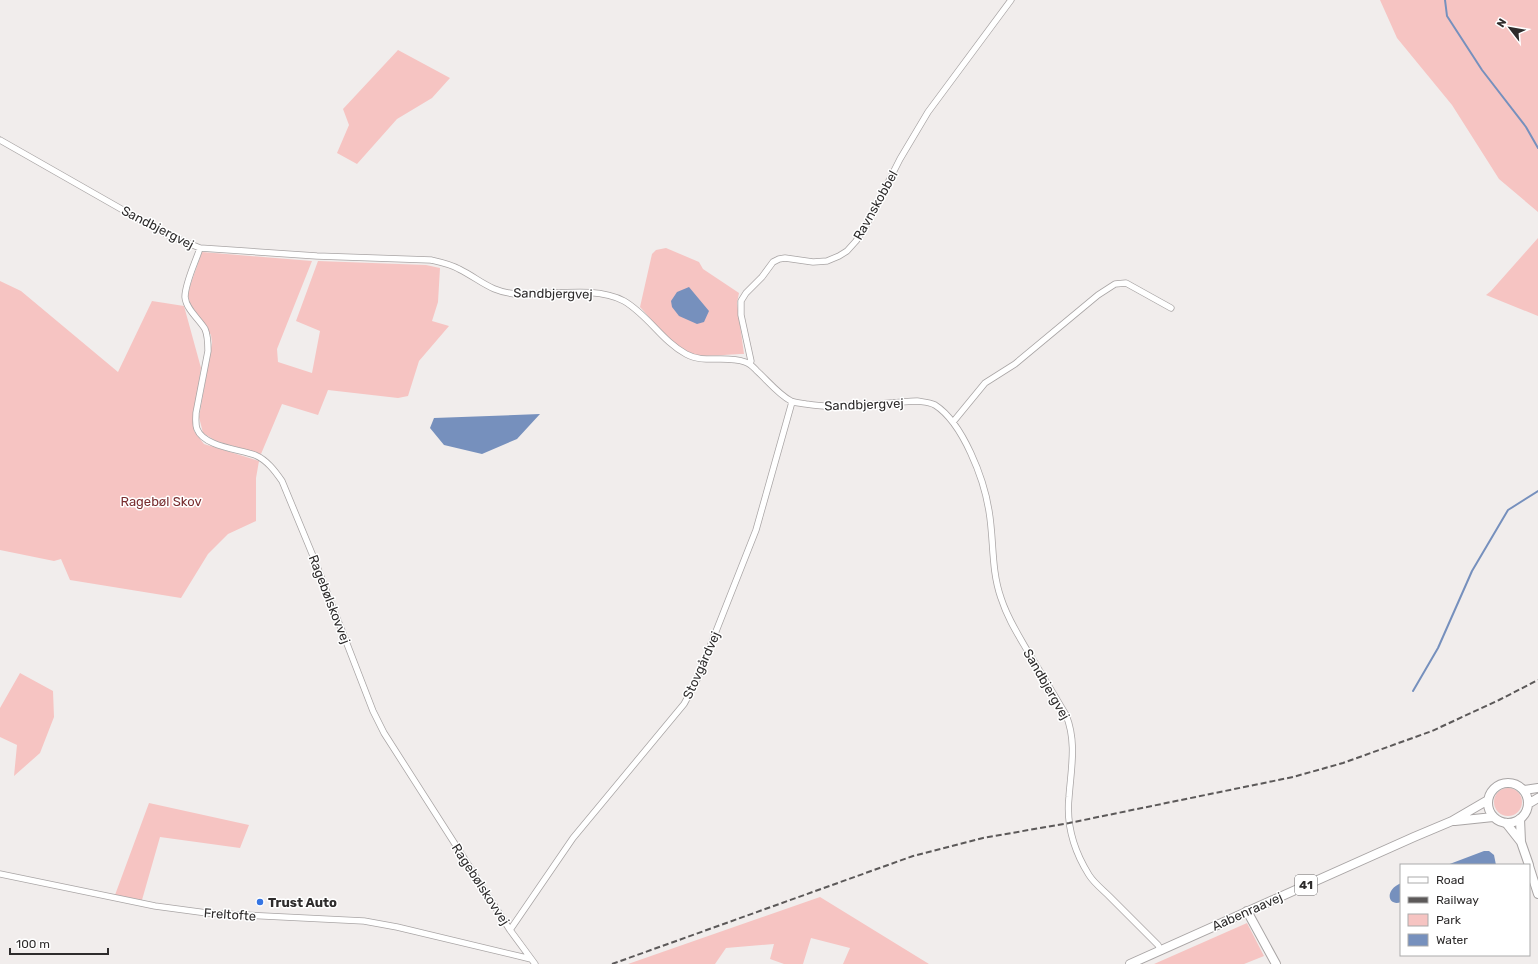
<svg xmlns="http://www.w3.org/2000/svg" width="1538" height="964" viewBox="0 0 1538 964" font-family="Rubik,sans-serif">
  <rect width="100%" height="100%" fill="#f1edec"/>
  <path fill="#f6c4c2" d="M1380 0H1538V212L1499 179 1452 105 1397 38Z
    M398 50 450 78 432 98 397 119 357 164 337 153 349 125 343 109Z
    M1538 238V316L1486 295 1491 291Z
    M666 248 699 262 703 269 739 293 737 303 744 354C733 354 708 357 697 355 673 349 656 324 640 307L652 254 656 250Z
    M202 252 312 261 277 349 278 362 312 373 320 331 296 321 318 261 426 265 440 268 438 302 432 321 449 326 419 361 408 396 398 398 328 390 318 415 282 404 261 454 216 441 203 433 199 417 212 343 211 335 190 303 188 296 190 286Z
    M0 281 21 291 118 372 152 301 184 306 201 368 194 414V431L204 444 259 461 256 478V521L228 534 208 554 181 598 70 580 61 559 54 561 0 550Z
    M20 673 53 691 54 717 40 753 14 776 17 745 0 737V708Z
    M1494 802a14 14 0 1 1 28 0a14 14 0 1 1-28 0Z
    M149 803 249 825 240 848 160 837 142 900 115 895Z
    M820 897 929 964H843L850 948 811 938 803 964H784L770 959 774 944 726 948 715 964H628Z
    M1247 923 1264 956 1244 964H1154Z"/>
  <path fill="#7690bd" d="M689 287 709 311 704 322 697 324 679 316 672 307 671 301 677 292Z
    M540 414 517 439 482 454 444 445 430 428 434 418Z
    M1484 851H1489L1494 855 1496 865H1447Z
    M1401 883V902C1389 907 1383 891 1401 883Z"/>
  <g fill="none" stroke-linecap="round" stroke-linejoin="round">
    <path stroke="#7690bd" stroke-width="2" d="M1445 0 1447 16 1482 70 1526 127 1538 148
      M1413 691 1438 648 1472 571 1508 510 1538 491"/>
    <g stroke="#a9a5a5" stroke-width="7">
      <path id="street" d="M0 140 144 222 168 235 200 248 317 256 431 260C440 262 450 264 459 269 481 280 490 292 517 294 549 296 595 285 624 301 648 315 662 341 686 354 704 364 726 355 745 362 750 363 754 368 757 371 768 381 778 394 791 401 795 403 801 403 806 404 841 410 881 403 917 401 923 402 929 402 935 405 963 423 984 479 989 511 994 540 991 570 1001 598 1007 617 1017 633 1027 650 1040 671 1053 693 1066 715 1077 742 1071 769 1069 797 1066 825 1074 851 1089 875 1094 883 1103 890 1110 897 1126 913 1142 929 1158 945L1161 951
        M200 248C196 261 185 283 185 297 186 309 199 319 205 329 208 336 208 343 208 351L196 413C196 418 195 424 197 429 204 447 239 449 255 455 267 460 275 471 282 481L313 556 373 711 384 733 510 930 535 964
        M750 364 751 361 741 315V301L746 293 762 277 773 262 779 259 785 258 813 262 827 261 839 256 847 251 856 241 867 224 900 159 928 112 1011 0
        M953 422 985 383 1015 364 1098 295 1115 284 1126 283 1171 308
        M0 874 155 906 207 913 364 921 397 927 531 959
        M510 930 573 838 684 704 696 682 756 530 792 402"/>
    </g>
    <g stroke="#a9a5a5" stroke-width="10">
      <path id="secondary" d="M1520 819 1521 842 1529 865
        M1506 823 1521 842
        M1529 866 1538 894
        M1247 911 1276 964"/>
    </g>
    <g stroke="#a9a5a5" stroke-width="10">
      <path id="primary" d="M1488 803a20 20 0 1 1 40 0a20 20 0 1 1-40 0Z
        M1524 790 1538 788
        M1528 804 1538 798
        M1455 821 1493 817
        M1130 964 1414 837 1452 821 1488 800"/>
    </g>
    <use href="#street" stroke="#fff" stroke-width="5.5"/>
    <use href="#secondary" stroke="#fff" stroke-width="8"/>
    <use href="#primary" stroke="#fff" stroke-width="8"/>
    <path stroke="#5c5959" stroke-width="2" stroke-dasharray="6 3" stroke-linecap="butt" d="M612 964 913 856 983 838 1069 823 1293 777 1343 763 1432 731 1499 700 1538 680"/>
  </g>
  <circle fill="#3575e3" stroke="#fff" stroke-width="1.5" cx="260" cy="902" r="4"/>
  <g text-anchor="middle" stroke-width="3" stroke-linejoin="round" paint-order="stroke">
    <rect fill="#fff" stroke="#6d6b6b" stroke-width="1" x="1295" y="875" width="22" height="20" rx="3"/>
    <g font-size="12" font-weight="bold" fill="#2e2c2c">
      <text x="1306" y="889">41</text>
    </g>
    <g font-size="13" fill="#2e2c2c" stroke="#fff">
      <text transform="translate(875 205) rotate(-61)" y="5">Ravnskobbel</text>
      <text transform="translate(158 227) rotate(27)" y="5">Sandbjergvej</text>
      <text transform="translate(553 293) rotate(1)" y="5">Sandbjergvej</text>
      <text transform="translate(864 404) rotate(-2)" y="5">Sandbjergvej</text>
      <text transform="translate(330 599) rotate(69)" y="5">Ragebølskovvej</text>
      <text transform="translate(701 665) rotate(-66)" y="5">Stovgårdvej</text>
      <text transform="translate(1047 684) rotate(60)" y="5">Sandbjergvej</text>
      <text transform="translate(481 884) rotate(57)" y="5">Ragebølskovvej</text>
      <text transform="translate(1247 911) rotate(-24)" y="5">Aabenraavej</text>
      <text transform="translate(230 914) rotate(4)" y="5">Freltofte</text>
    </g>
    <g font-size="13" fill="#792f31" stroke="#fff">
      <text x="161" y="506">Ragebøl Skov</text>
    </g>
    <g font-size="13" font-weight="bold" fill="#2e2c2c" stroke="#fff" text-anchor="start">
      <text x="268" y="907">Trust Auto</text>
    </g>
  </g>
  <rect x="1400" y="864" width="130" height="92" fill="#ffffff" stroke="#ababab"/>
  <rect x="1408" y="877" width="20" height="6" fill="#ffffff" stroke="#ababab"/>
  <text x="1436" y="884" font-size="12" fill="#2e2c2c">Road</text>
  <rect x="1408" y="897" width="20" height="6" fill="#5c5959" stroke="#ababab"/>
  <text x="1436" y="904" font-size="12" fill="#2e2c2c">Railway</text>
  <rect x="1408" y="914" width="20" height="12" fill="#f6c4c2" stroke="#ababab"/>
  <text x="1436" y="924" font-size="12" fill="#2e2c2c">Park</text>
  <rect x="1408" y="934" width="20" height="12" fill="#7690bd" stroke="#ababab"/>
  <text x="1436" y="944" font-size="12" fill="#2e2c2c">Water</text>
  <g transform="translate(1510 28) rotate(301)" stroke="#ffffff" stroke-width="3" paint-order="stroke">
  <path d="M0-3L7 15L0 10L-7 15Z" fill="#2e2c2c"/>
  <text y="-6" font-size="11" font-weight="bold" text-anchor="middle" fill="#2e2c2c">N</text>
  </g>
  <path d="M10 948v6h98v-6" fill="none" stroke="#2e2c2c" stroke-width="2"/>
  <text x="16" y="948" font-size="12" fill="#2e2c2c" stroke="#ffffff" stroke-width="3" paint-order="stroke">100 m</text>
</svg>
